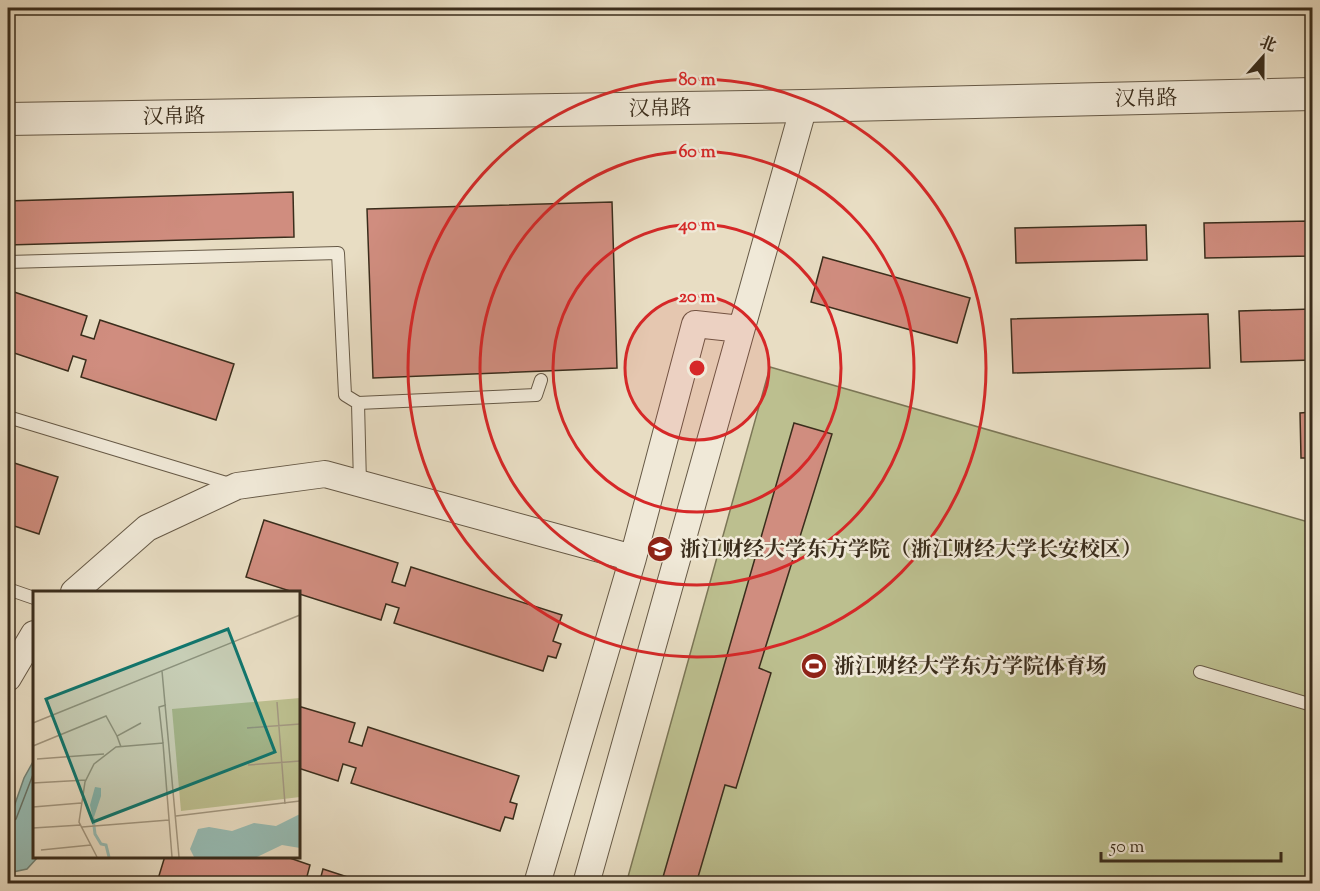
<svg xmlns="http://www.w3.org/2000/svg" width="1320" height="891" viewBox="0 0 1320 891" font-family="'Sorts Mill Goudy','Noto Serif SC',serif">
  <rect width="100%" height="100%" fill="#e8ddc3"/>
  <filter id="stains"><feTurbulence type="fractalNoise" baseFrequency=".00333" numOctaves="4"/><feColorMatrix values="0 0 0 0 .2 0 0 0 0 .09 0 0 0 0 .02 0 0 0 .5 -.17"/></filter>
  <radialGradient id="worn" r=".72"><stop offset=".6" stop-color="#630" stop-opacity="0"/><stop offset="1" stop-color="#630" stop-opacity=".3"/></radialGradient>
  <path fill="#bcbf8f" stroke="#7b7656" stroke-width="1.5" d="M770 367 1312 523V883L626 884Z"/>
  <path fill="#97bcb4" stroke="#728377" stroke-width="1.5" d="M34 760V856L38 857 27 869 8 873V824L24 778Z"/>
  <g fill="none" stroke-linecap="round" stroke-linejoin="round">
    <path stroke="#687468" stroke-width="1.5" d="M8 823 16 819 34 772"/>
  </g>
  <path fill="#d08d7f" stroke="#3a2d1c" stroke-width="1.5" d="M293 192 294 237 8 245V201Z
    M612 202 617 368 373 378 367 209Z
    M1312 221V256L1205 258 1204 223Z
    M1146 225 1147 260 1016 263 1015 228Z
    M823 257 970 298 957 343 811 302Z
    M8 290 87 316 81 335 94 339 100 320 234 364 216 420 81 377 86 360 73 356 68 371 8 351Z
    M1312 309V360L1241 362 1239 311Z
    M1208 314 1210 368 1013 373 1011 319Z
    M1312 412V458H1301L1300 413Z
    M794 423 832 434 759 668 771 673 736 788 725 785 696 884H661Z
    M8 461 58 477 39 534 8 524Z
    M264 520 398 563 392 582 405 586 411 567 562 615 553 641 561 644 556 658 548 656 543 671 394 623 399 608 386 604 381 620 246 577Z
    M298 706 355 723 349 742 362 746 368 727 519 776 510 802 517 804 513 819 505 817 500 831 351 783 356 768 343 764 338 781 298 768Z
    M165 856H284L310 865 305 884H172L158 879Z
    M323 869 369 884H319Z"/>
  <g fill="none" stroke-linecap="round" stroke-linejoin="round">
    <g stroke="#665946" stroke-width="14">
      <path id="service" d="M8 262 338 253 345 395 358 403
        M8 417 233 485
        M360 484 358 403 536 395 541 380
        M8 589 34 598
        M1200 672 1312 705"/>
    </g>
    <g stroke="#665946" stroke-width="28">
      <path id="minor" d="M633 558 695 324 741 329
        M74 592 147 528 237 486 325 474 633 558 537 884
        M8 678 34 634
        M586 884 804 106"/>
    </g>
    <g stroke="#665946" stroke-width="34">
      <path id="tertiary" d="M8 119 804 106 1312 94"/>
    </g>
    <use href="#service" stroke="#f0e9d8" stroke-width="12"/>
    <use href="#minor" stroke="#f0e9d8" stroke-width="26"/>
    <use href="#tertiary" stroke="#f0e9d8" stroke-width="32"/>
  </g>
  <circle cx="697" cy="368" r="72" fill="#d62828" fill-opacity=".12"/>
  <g fill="none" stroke="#d62828" stroke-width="3">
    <circle cx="697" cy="368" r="72"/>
    <circle cx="697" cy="368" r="144"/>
    <circle cx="697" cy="368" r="217"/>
    <circle cx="697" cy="368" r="289"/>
  </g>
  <defs>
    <g id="university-disc" transform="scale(1.35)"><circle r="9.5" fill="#8f2418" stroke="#f0e9d8"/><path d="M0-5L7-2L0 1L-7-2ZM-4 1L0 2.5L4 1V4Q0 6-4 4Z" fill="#fff"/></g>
    <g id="stadium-disc" transform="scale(1.35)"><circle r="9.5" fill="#8f2418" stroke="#f0e9d8"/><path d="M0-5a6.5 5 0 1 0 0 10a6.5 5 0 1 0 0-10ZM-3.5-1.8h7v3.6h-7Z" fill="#fff"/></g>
  </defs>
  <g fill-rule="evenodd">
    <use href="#university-disc" x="660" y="549"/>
    <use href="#stadium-disc" x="814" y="666"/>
  </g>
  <g text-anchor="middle" stroke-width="5" stroke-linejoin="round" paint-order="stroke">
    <g font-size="21" fill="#3a2d1c" stroke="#f0e9d8">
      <text transform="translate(1146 98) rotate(-1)" y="7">汉帛路</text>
      <text transform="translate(660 108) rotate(-1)" y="7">汉帛路</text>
      <text transform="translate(174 116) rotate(-1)" y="7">汉帛路</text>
    </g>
    <g font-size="21" font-weight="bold" fill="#3a2d1c" stroke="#f0e9d8" text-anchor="start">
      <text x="680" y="556">浙江财经大学东方学院（浙江财经大学长安校区）</text>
      <text x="834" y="673">浙江财经大学东方学院体育场</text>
    </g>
  </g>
  <g transform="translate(33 591)">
    <rect width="267" height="267" fill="#e8ddc3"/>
    <path d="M267 107V206L148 220 139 118Z" fill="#bcbf8f"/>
    <path d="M62 196 68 197V205L60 229 57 214ZM267 223V257L249 254 224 266H161L157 258 165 238 176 236 199 240 221 232 243 235Z" fill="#97bcb4"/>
    <path fill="none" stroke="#97bcb4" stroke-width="3" d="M60 227 62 243 68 253 73 254 76 266"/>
    <path fill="none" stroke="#a29780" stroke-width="1.5" d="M129 80 146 266M244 111 252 213M0 132 267 24M214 137 267 133M130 152 126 116 133 114M0 155 73 125 84 145M88 156 84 145 108 132M4 168 71 163M215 174 267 170M0 192 53 189M0 216 48 212M143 225 267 210M49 236 136 229M0 237 48 234M8 259 58 254M64 266 46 231 52 191 61 173 83 156 130 152 139 266"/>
    <path fill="#0f766e" fill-opacity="0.15" stroke="#0f766e" stroke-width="3" d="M195 38 242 161 60 231 13 108Z"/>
    <rect width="267" height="267" fill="none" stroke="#3a2d1c" stroke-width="3"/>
  </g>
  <circle cx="697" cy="368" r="9" fill="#d62828" stroke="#f0e9d8" stroke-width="3"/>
  <g font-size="18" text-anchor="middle" font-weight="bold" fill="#d62828" stroke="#f0e9d8" stroke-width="5" stroke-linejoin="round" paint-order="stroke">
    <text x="697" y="85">80 m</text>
    <text x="697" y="157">60 m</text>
    <text x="697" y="230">40 m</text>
    <text x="697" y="302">20 m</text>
  </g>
  <rect width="1320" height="891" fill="none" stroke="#e8ddc3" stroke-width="30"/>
  <rect x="9" y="9" width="1302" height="873" fill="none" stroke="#3a2d1c" stroke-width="3"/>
  <rect x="15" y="15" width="1290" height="861" fill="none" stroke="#3a2d1c" stroke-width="1.5"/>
  <g transform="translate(1263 57) rotate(21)" stroke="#f0e9d8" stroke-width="4.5" paint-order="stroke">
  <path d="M0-4.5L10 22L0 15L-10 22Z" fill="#3a2d1c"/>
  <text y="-9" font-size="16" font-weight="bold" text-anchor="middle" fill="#3a2d1c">北</text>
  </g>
  <path d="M1101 852v9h180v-9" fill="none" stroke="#3a2d1c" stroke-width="3"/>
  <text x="1110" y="852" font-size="18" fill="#3a2d1c" stroke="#f0e9d8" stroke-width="4.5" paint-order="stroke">50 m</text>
  <rect width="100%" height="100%" filter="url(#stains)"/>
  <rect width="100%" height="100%" fill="url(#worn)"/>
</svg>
